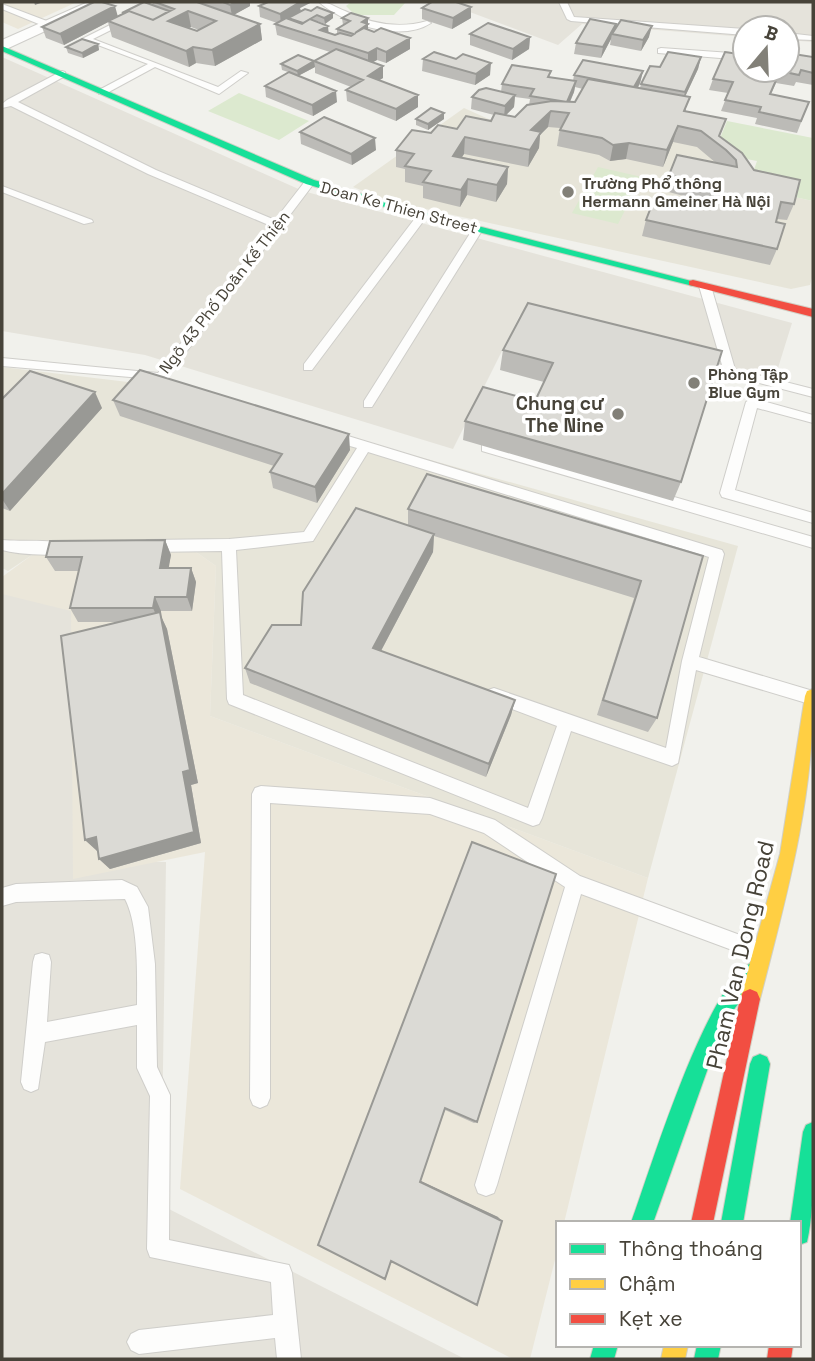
<svg xmlns="http://www.w3.org/2000/svg" width="815" height="1361" viewBox="0 0 815 1361" font-family="'Space Grotesk',sans-serif">
  <rect width="100%" height="100%" fill="#f1f1ec"/>
  <path fill="#e5e3db" d="M443 2H813V42L787 40V28H745V37L582 24 558 45Z
    M2 57 303 191 792 323 773 384 520 315 453 449 145 355 2 331Z
    M2 585 82 592 106 861 166 862 161 1205 465 1359H2Z"/>
  <path fill="#ebe7da" d="M2 2H77L18 29 2 22Z
    M196 552 216 566 210 716 648 878 564 1223H558V1248L530 1359H513L180 1189 205 852 73 879 71 611 2 594V577L32 555Z"/>
  <path fill="#e7e5d9" d="M579 92 689 112 721 136 714 153 748 187 813 201V274L810 285 791 289 389 201 353 187 464 108 502 125 566 116Z
    M2 367 170 387 738 546 648 878 210 716 216 566 196 552 32 555 8 571 2 568Z"/>
  <path fill="#dce9cf" d="M351 2H406L394 15H355L346 6Z
    M239 93 309 121 279 140 208 111Z
    M727 121 813 138V201L748 187 757 161 714 153Z
    M598 167 642 177 618 224 572 213Z"/>
  <g fill="none" stroke-linecap="round" stroke-linejoin="round">
    <g stroke="#cfceca" stroke-width="2">
      <path id="lane" d="M319 2C329 2 335 7 345 11 371 24 399 29 427 21L431 23C401 43 344 24 319 2Z
        M559 2H567L574 17 745 29V35L571 21 567 19Z
        M2 4 52 23 53 25 46 27 2 9Z
        M128 16 132 18 131 20 93 39 218 87 241 71 248 73 219 94 155 67 105 94H99V90L148 64 82 39Z
        M787 33 813 36V40L787 39Z
        M661 48 745 54V60L658 53V49Z
        M62 71 65 72V76L18 102 156 170 275 220 306 180 315 182 165 380 2 366V358L158 373 271 226 148 174 11 106 2 108V104L7 100Z
        M2 186 92 220 93 222 84 224 2 192Z
        M419 213 428 215 312 370H304V364Z
        M474 227 483 229 372 407H364V401Z
        M705 283 711 286 735 369 813 389V397L693 366 691 363 697 359 722 365 699 286Z
        M752 398 813 415V423L757 408 735 490 813 513V523L722 497 720 493 746 402Z
        M348 436 722 550 724 554 699 657 813 691V705L696 670 678 763 672 766 571 731 542 818 539 824 533 826 229 704 227 699 222 551 147 552 140 546 147 540 229 539 304 532 357 448 343 444V438ZM368 452 709 557 682 661 666 748 494 688 488 690 486 695 488 700 557 726 528 808 243 695 236 550 313 541Z
        M487 443 813 537V548L482 451V445Z
        M2 540C18 542 69 538 76 548 67 559 16 554 2 550Z
        M261 786 430 798 495 820 580 876 759 942 766 944 768 951 766 958 759 960 581 894 497 1185 494 1193 486 1196 478 1193 475 1185 565 887 484 833 430 814 270 803V1098L267 1105 260 1108 253 1105 250 1098 252 794 255 788Z
        M122 880 137 887 148 907 155 964 157 1067 170 1095 169 1240 289 1265 292 1273 301 1359H277L275 1338 139 1354 131 1350 127 1342 131 1334 139 1330 273 1315 271 1282 150 1257 147 1249 150 1096 137 1068V1025L45 1042 38 1089 31 1092 24 1089 21 1082 33 962 35 955 42 953 49 955 51 962 47 1022 137 1005C137 975 139 926 125 899L16 902 2 906V888L16 884Z"/>
    </g>
    <g stroke="#cfceca" stroke-width="2">
      <path id="street" d="M88 2H108L2 51V40Z"/>
    </g>
    <g stroke="#d1d0c5" stroke-width="2">
      <path id="fast" d="M2 46 314 180 427 213 699 283 693 286 419 217 306 184 2 51Z
        M753 962 760 965 763 972 735 1008 719 1037 653 1223H631C650 1171 707 982 753 962Z
        M760 1054 767 1057 770 1064 743 1223H721L750 1064 753 1057Z
        M813 1122C813 1157 815 1210 807 1242L799 1245V1223H790L803 1132 806 1125Z
        M594 1345H618L614 1359H590Z
        M697 1345H721L718 1359H694Z"/>
    </g>
    <g stroke="#d1d0c5" stroke-width="2">
      <path id="slow" d="M813 689C815 795 786 898 760 999L757 1006 750 1009 743 1006 740 999 780 854 805 696 807 691Z
        M664 1345H688L685 1359H661Z"/>
    </g>
    <g stroke="#d1d0c5" stroke-width="2">
      <path id="jam" d="M693 280 813 309V317L689 285V281Z
        M750 989 757 992 760 999 713 1223H691L740 999 743 992Z
        M769 1345H793L791 1359H767Z"/>
    </g>
    <use href="#lane" fill="#fdfdfc" fill-rule="evenodd"/>
    <use href="#street" fill="#fdfdfc" fill-rule="evenodd"/>
    <use href="#fast" fill="#16e098" fill-rule="evenodd"/>
    <use href="#slow" fill="#ffcf43" fill-rule="evenodd"/>
    <use href="#jam" fill="#f24e42" fill-rule="evenodd"/>
  </g>
  <path fill="#bcbbb7" fill-rule="evenodd" d="M152 2H250V6L233 15 260 24 262 40 215 66 196 63 189 67 112 37 108 22 64 45 46 38 42 27 118 16 122 14V13L153 5ZM191 27 199 30 197 31 188 28Z
    M267 2H310V3L300 8 301 11 333 13V18L325 24 317 21 329 33 335 35 337 34V29L343 25 342 18 351 13 368 30 410 49 386 63 377 60 372 62 383 78 379 80 418 107 396 121 347 101 346 90 351 87 315 73V67L298 76 337 102 313 116 266 97 265 86 288 72 282 70 281 64 314 61 330 52 277 35 275 24 277 23 260 17 259 6Z
    M422 8 471 18 452 29 422 19Z
    M614 31 649 37 641 51 610 45 611 39 601 58 574 54 576 43Z
    M470 34 530 37 529 49 512 60 470 45Z
    M98 44 99 50 83 58 68 53 66 47Z
    M701 57 698 69 685 97 686 112 720 137 754 170 794 204 787 220 777 219V249L770 265 642 236 646 220 709 208 710 203 665 191 669 175 716 163 697 147 673 142 663 167 626 159 610 161 599 155 557 146 560 128 548 127 540 135 539 148 528 167 464 154 462 157 508 167 507 184 496 202 467 195 460 207 423 198V186L405 182V169L396 167V150L431 133 491 121 494 115 471 109 472 97 501 92 502 84 551 77 573 81 574 75 643 71 640 83 638 88H640L641 84 660 67ZM575 87 583 89 575 102H570L574 92ZM515 97 530 99 529 105 515 117 506 115 514 107Z
    M813 57V85L796 82 794 86 776 83 771 94 809 102 797 133 755 124 757 118 721 111 728 93 709 90 713 79 745 70Z
    M423 59 490 75 475 85 422 71Z
    M444 113V119L428 130 416 125V119Z
    M300 132 376 150 352 165 301 144Z
    M528 303 681 482 673 501 463 440 465 421 535 401 544 382 500 370 503 350Z
    M2 399 102 408 10 511 2 508Z
    M113 400 350 450 317 503 273 488 270 472 274 466 120 416Z
    M408 509 703 556 657 718 648 732 597 715 634 598 434 536 433 552 381 651 515 700 511 715 486 777 250 683 245 668 301 625 408 525Z
    M165 540 171 555 168 568H191L196 582 192 611H161L160 614 167 629 198 783 191 785 201 843 110 869 99 859 98 851 85 840 121 622H78L70 608 79 571H55L46 557Z
    M472 842 477 1122 474 1123 445 1110 420 1181 498 1217 391 1261Z"/>
  <path fill="#999995" d="M34 2H43L35 5Z
    M236 2H250V6L232 16 230 5Z
    M294 2H310V3L300 8 301 13 281 25 280 14Z
    M115 6 118 17 64 45 60 34Z
    M471 7V18L452 29 453 18Z
    M188 11 191 27 172 37 154 25Z
    M333 13V18L325 24 324 18Z
    M368 18V35L356 45 362 22Z
    M260 24 262 40 215 66 212 50Z
    M616 24 614 34H612L611 39 601 58 603 47Z
    M328 26 329 37 320 30Z
    M652 26 649 37 641 51 643 40Z
    M530 37 529 49 512 60 513 49Z
    M410 38V49L386 63V52Z
    M98 44 99 50 83 58 82 53Z
    M193 47 196 63 189 67 186 51Z
    M377 48V60L368 65V53Z
    M701 57 698 69 682 103 685 92Z
    M314 61 315 67 298 76 297 71Z
    M491 63 490 75 475 85 476 74Z
    M383 66V78L368 87V76Z
    M643 71 640 83 632 98 634 87Z
    M576 81 574 92 565 113 567 102Z
    M336 91 337 102 313 116 312 105Z
    M418 95V107L396 121V109Z
    M515 95 514 107 504 117 505 106Z
    M551 111 548 127 540 135 539 148 528 167 531 130Z
    M444 113V119L428 130V124Z
    M678 126 673 142 663 167 667 150Z
    M465 137 464 154 452 172 453 156Z
    M375 138 376 150 352 165 351 154Z
    M629 143 626 159 610 161 613 145Z
    M508 167 507 184 496 202 497 185Z
    M468 179 467 195 460 207 461 190Z
    M95 392 102 408 10 511 2 499V494Z
    M349 434 350 450 317 503 315 487Z
    M434 534 433 552 374 664 373 648Z
    M165 540 171 555 166 583 160 568Z
    M191 568 196 582 192 611 187 597Z
    M155 597 161 611 160 614 167 629 198 783 191 785 201 843 110 869 99 859 183 772 159 622 153 608Z
    M515 700 511 715 486 777 489 764Z
    M96 837 108 848 97 851 85 840Z
    M419 1180 498 1217 502 1221 420 1182Z"/>
  <path fill="#dbdad5" stroke="#999995" stroke-width="2" fill-rule="evenodd" d="M94 2H102L115 6 60 34 42 27Z
    M144 2 169 11 153 20 129 11 124 13H122Z
    M155 2H197L260 24 212 50 193 47 186 51 108 21 129 11 153 20 174 9ZM188 11 216 21 197 31 168 21Z
    M223 2H236L230 5Z
    M268 2H300L280 14 259 6Z
    M432 2H456L471 7 453 18 422 8Z
    M317 7 333 13 324 18 317 15 303 23 288 18 305 9 311 11Z
    M351 13 368 18 362 22 368 24 355 33 364 28 374 32 381 28 410 38 386 52 377 48 368 53 275 24 286 18 302 24 310 19 328 26 320 30 335 35 340 33 351 36 354 34 337 29 350 21 342 18Z
    M590 19 616 24 603 47 576 43Z
    M621 20 652 26 643 40 612 34Z
    M488 23 530 37 513 49 470 34Z
    M82 39 98 44 82 53 66 47Z
    M336 49 383 66 368 76 418 95 396 109 346 90 363 80 314 61Z
    M434 52 456 59 463 54 491 63 476 74 423 59Z
    M668 52 701 57 685 92 641 84 650 66 660 67Z
    M725 52 745 55V70H787V53L813 57V73L801 70 799 75 780 71 770 94 809 102 801 121 759 112 761 107 725 100 733 82 713 79Z
    M298 55 314 61 297 71 281 64Z
    M583 60 643 71 634 87 574 75Z
    M512 65 551 71 548 77 576 81 567 102 530 96 534 89 502 84Z
    M289 72 336 91 312 105 265 86Z
    M588 79 690 97 684 111 726 119 719 136 742 153 754 170 800 180 794 204 781 202 776 222 785 224 777 249 646 220 655 197 709 208 716 186 669 175 677 155 737 167 736 160 726 150 701 131 678 126 667 150 629 143 613 145 602 138 560 130 569 113 551 111 531 130 541 132 530 150 465 137 453 156 508 167 497 185 468 179 461 190 423 182 431 171 405 166 414 154 396 150 412 130 431 133 438 125 457 129 466 116 491 121 495 113 515 117 527 105 552 101 575 102Z
    M486 88 515 95 505 106 472 97 479 90Z
    M431 108 444 113 428 124 416 119Z
    M324 117 375 138 351 154 300 132Z
    M528 303 722 351 681 482 465 421 483 387 535 401 553 363 503 350Z
    M140 370 349 434 315 487 270 472 282 454 113 400Z
    M30 371 95 392 2 494V399Z
    M427 474 703 556 657 718 603 700 641 581 408 509Z
    M356 508 434 534 373 648 515 700 489 764 245 668 272 625H301L303 592Z
    M165 540 160 568H191L187 597H155L153 608H70L82 557H46L50 541Z
    M160 612 190 770 183 772 194 832 99 859 96 837 85 840 61 636Z
    M472 842 556 874 477 1122 445 1108 420 1182 502 1221 477 1305 391 1261 385 1279 318 1245Z"/>
  <g fill="#828078" stroke="#fff" stroke-width="2.5">
    <circle cx="568" cy="192" r="7"/>
    <circle cx="694" cy="383" r="7"/>
    <circle cx="618" cy="414" r="7"/>
  </g>
  <g text-anchor="middle" stroke-width="7" stroke-linejoin="round" paint-order="stroke">
    <g font-size="16" font-weight="bold" fill="#474339" stroke="#fff" text-anchor="start">
      <text x="582" y="189">Trường Phổ thông<tspan x="582" dy="18">Hermann Gmeiner Hà Nội</tspan></text>
      <text x="708" y="380">Phòng Tập<tspan x="708" dy="18">Blue Gym</tspan></text>
    </g>
    <g font-size="16" fill="#474339" stroke="#fff">
      <text transform="translate(399 207) rotate(15)" y="6">Doan Ke Thien Street</text>
      <text transform="translate(224 292) rotate(-52)" y="6">Ngõ 43 Phố Doãn Kế Thiện</text>
    </g>
    <g font-size="19" font-weight="bold" fill="#474339" stroke="#fff" text-anchor="end">
      <text x="604" y="410">Chung cư<tspan x="604" dy="22">The Nine</tspan></text>
    </g>
    <g font-size="23" fill="#474339" stroke="#fff">
      <text transform="translate(740 955) rotate(-77)" y="8">Pham Van Dong Road</text>
    </g>
  </g>
  <rect width="815" height="1361" fill="none" stroke="#474339" stroke-width="7"/>
  <rect x="556" y="1221" width="245" height="126" fill="#ffffff" stroke="#b5b4b0" stroke-width="2"/>
  <rect x="570" y="1244" width="35" height="10" fill="#16e098" stroke="#b5b4b0" stroke-width="2"/>
  <text x="619" y="1256" font-size="21" fill="#474339">Thông thoáng</text>
  <rect x="570" y="1279" width="35" height="10" fill="#ffcf43" stroke="#b5b4b0" stroke-width="2"/>
  <text x="619" y="1291" font-size="21" fill="#474339">Chậm</text>
  <rect x="570" y="1314" width="35" height="10" fill="#f24e42" stroke="#b5b4b0" stroke-width="2"/>
  <text x="619" y="1326" font-size="21" fill="#474339">Kẹt xe</text>
  <g transform="translate(766 49) rotate(19)"><circle r="33" fill="#ffffff" stroke="#b5b4b0" stroke-width="2"/>
  <path d="M0-5L12 26L0 18L-12 26Z" fill="#828078"/>
  <text y="-10" font-size="19" font-weight="bold" text-anchor="middle" fill="#474339">B</text>
  </g>
</svg>
